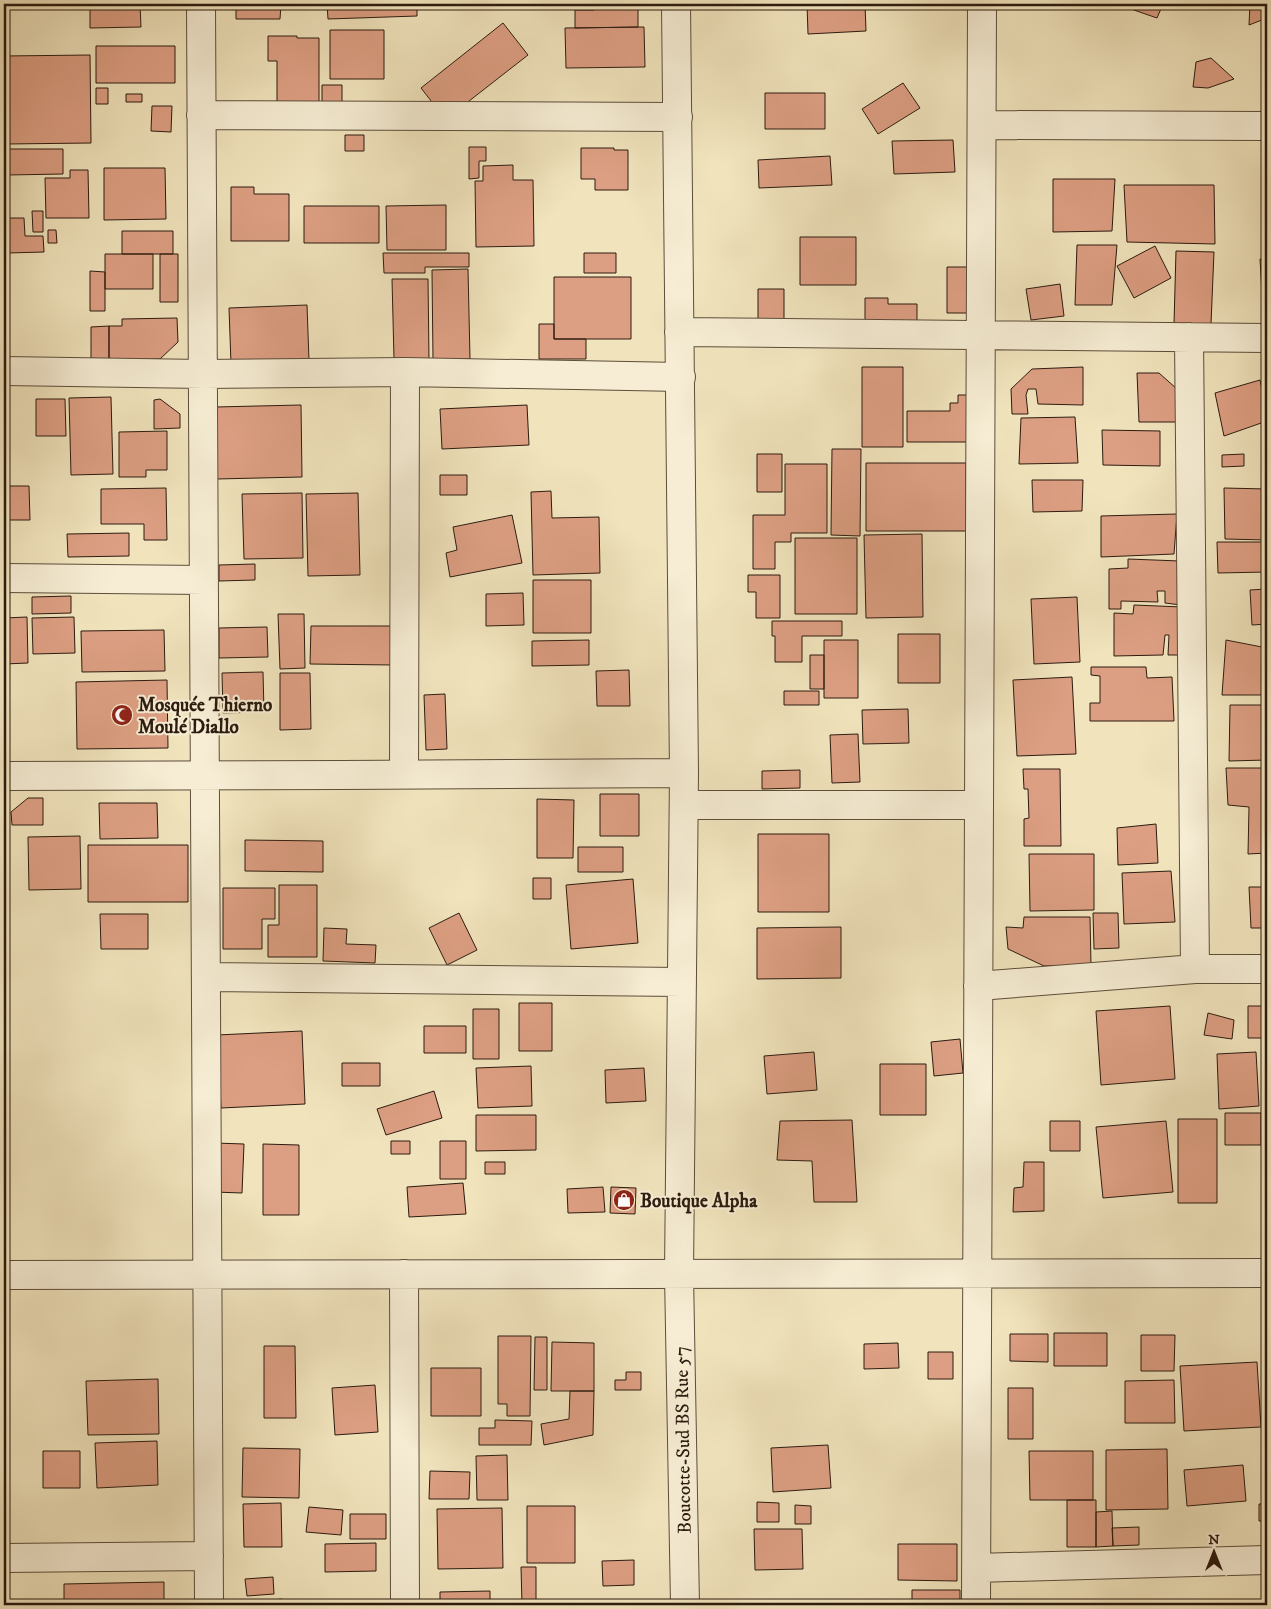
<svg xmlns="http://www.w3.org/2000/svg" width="1271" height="1609" viewBox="0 0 1271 1609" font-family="'IM FELL DW Pica',serif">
  <rect width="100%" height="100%" fill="#f1e4bd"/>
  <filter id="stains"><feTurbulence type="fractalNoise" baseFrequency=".004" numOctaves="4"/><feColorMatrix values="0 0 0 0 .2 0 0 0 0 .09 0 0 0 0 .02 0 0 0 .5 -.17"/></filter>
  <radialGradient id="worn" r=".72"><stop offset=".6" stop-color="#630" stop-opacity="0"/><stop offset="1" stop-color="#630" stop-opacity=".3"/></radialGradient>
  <path fill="#dd9f83" stroke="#2c1b0f" d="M90 4H140L141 27 90 28Z
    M236 4H281L280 19H236Z
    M327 4H417V16L328 19Z
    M594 4H638V27L575 28V10H594Z
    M807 4H865L866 31 808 34Z
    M1132 4H1163L1157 18 1131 9Z
    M1250 4H1267V18L1249 25Z
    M503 23 528 55 455 112 442 115 421 88Z
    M644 27 645 67 566 68 565 28Z
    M330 30H384V79H330Z
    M268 36H297V38H319V110H277V61H268Z
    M96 46H175V83H96Z
    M90 55 91 143 6 144 4 56Z
    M1211 58 1234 79 1208 88 1193 87 1196 62Z
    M903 83 920 108 878 134 862 109Z
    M322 85H342V107H322Z
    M96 88H108V104H96Z
    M765 93H825V129H765Z
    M126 94H142V102H126Z
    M152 106H172L171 132 151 131Z
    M345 135H364V151H345Z
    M953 140 955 172 894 174 892 141Z
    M469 147H486V161H479V178L469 179Z
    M581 148H614V150H628V190H595V179H581Z
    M7 149H63V174L7 175Z
    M830 156 832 185 759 188 758 160Z
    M513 165V180H533L534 246 476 247 475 181H483V166Z
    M104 168H165L166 219 104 220Z
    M70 170H88L89 218H46L45 178H70Z
    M1053 179H1115L1112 231 1053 232Z
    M1124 185H1214L1215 244 1127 242Z
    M231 187H254V194H289V241H231Z
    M446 205V250H387L386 206Z
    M304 206H379V243H304Z
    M32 211H43V232H33Z
    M6 218H24L25 236H43L44 252 7 253Z
    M48 230H56L57 243H48Z
    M122 231H173V254H122Z
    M800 237H856V285H800Z
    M1077 245H1117L1112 305H1075Z
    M1155 246 1171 278 1134 298 1117 266Z
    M1176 251 1214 252 1211 324H1174Z
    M383 253H469V267H425V273H384Z
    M584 253H616V273H584Z
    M105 254H153V289H105Z
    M160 254H178V302H160Z
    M1260 259H1267V328H1264Z
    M947 267H967V313H947Z
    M468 269 470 359 433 360 432 270Z
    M90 271 105 272V311H90Z
    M554 277H631V339H554Z
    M392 279H428L429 359H394Z
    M1060 284 1064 316 1031 320 1026 289Z
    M758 289H784V327H758Z
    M865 298H888V304H917V325H865Z
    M307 305 309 361 231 364 229 308Z
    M177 318 178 342 160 359 109 360V326H122V319Z
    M539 324H554V339H586V359H539Z
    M109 326V360H91V327Z
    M862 367H903V447H862Z
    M1083 367V405L1038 404 1036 389H1028L1026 395 1028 414H1012L1011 389 1032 369Z
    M1137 373H1159L1177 389 1178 422H1139Z
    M1260 380 1267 412V421L1224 436 1215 393Z
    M958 395H968V442H907V411H950V403H958Z
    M111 397 113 474 71 475 69 398Z
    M36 399H65L66 436H36Z
    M160 399 180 414V428L154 429V400Z
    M301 405 302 477 217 479 215 407Z
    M527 405 529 445 442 449 440 409Z
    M1075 417 1078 463 1019 464 1021 418Z
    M1102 430 1160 431V466L1103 465Z
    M167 431V470H146V477H119V432Z
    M832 449H861L860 536 831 535Z
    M757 454H782V492H757Z
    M1244 454V466L1222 467V455Z
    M866 463H966V531H866Z
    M785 464H827V533H791V542H775V569H753V515H785Z
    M440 475H467V495H440Z
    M1032 480H1083L1082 511 1033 512Z
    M4 486H29L30 520H4Z
    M166 488 167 540H144V524H101V489Z
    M1224 488 1267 489V540L1225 539Z
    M551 491 552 518 599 517 600 573 533 575 531 492Z
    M302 493 303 558 244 559 242 494Z
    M358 493 360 575 308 576 306 494Z
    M1177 514 1174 554 1101 557V516Z
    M512 515 522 563 450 577 446 553 457 550 453 527Z
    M129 533V556L68 557 67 534Z
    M922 534 923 617 866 618 864 535Z
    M795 538H857V614H795Z
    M1217 542H1267V572L1218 573Z
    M1128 559 1180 561 1181 605 1165 603V591H1157L1158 602 1121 601V609H1109V569L1128 568Z
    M255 564V580L219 581V565Z
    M748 575H780V618H756V592H748Z
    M533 580H591V633H533Z
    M1267 589V624L1252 625 1250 590Z
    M523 593 524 625 486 626V594Z
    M71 596V613L32 614V597Z
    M1077 597 1080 662 1034 664 1031 599Z
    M1134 605 1182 607 1184 655H1168L1169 635H1165L1163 655 1114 656V613L1133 614Z
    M278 614H304L305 668 280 669Z
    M27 617 28 663 4 664V618Z
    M74 617 75 653 33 654 32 618Z
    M772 621H842V636H802V662H775V636H772Z
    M311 626H393V665L310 664Z
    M267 627 268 657 219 658V628Z
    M164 630 165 671 82 672 81 631Z
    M898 634H940V683H898Z
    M589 640V665L532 666V641Z
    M824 640H858V698H824Z
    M1226 640 1267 648V695H1222Z
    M810 655H824V689H810Z
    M1091 667H1146L1147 678 1172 677 1174 721H1090V703H1100V676L1091 675Z
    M629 670 630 706H597L596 671Z
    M263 672 264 712 223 713 222 673Z
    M280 673H310L311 729 280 730Z
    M1072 677 1076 754 1017 756 1013 680Z
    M167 680 168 748 77 749 76 682Z
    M784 691H819V705H784Z
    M445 694 447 749 426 750 424 695Z
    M1230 705H1267V760L1229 761Z
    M908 709 909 743 863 744 862 710Z
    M858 734 860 782 832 783 830 735Z
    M1226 768H1267V853L1248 854 1249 807 1228 805Z
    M1023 769H1060L1061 846H1024V819L1029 818 1028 789H1024Z
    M800 770V788L762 789V771Z
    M600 794H639V836H600Z
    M28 798H43V825H12L11 812Z
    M537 799 574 800 573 858H537Z
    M99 803H157L158 838 100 839Z
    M1156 824 1158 863 1118 865 1117 828Z
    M758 834H829V912H758Z
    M80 836 81 889 29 890 28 837Z
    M245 840 323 841V872L245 871Z
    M88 845H188V902H88Z
    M578 847H623V872H578Z
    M1029 854H1094V910L1030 911Z
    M1171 871 1175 922 1124 924 1122 873Z
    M533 878H551V899H533Z
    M633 879 638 943 571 949 566 885Z
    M279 885H317V957H268V925H279Z
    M1249 887H1267V928H1251Z
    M223 888H275V919H262V949H223Z
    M459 913 477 950 447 965 429 928Z
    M1093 913H1118L1119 948 1094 949Z
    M100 914H148V949H101Z
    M1024 917H1090L1091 965 1044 966 1008 949 1006 927 1023 928Z
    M841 927V978L757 979V928Z
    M324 928 347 929 346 944 376 945 375 963 323 961Z
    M519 1003H552V1051H519Z
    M1170 1006 1175 1079 1101 1085 1096 1011Z
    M1248 1006H1267V1038H1248Z
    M473 1009H499V1059H473Z
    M1208 1013 1234 1020 1232 1039 1204 1035Z
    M424 1026H466V1053H424Z
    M302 1031 305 1104 221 1108 217 1035Z
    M960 1039 963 1073 934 1076 931 1042Z
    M814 1052 817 1090 767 1094 764 1056Z
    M1256 1052 1259 1106 1219 1109 1217 1054Z
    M342 1063H380V1086H342Z
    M880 1064H926V1115H880Z
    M531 1066 532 1106 478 1108 476 1068Z
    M644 1068 646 1101 606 1103 605 1070Z
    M434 1091 442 1118 386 1135 377 1109Z
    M1225 1113H1261V1145H1225Z
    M476 1115H536V1150L476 1151Z
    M1178 1119H1217V1203H1178Z
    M852 1120 857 1202H814L812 1161 777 1160 780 1121Z
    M1050 1121H1080V1151H1050Z
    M1166 1121 1173 1192 1103 1198 1096 1127Z
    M391 1141H410V1154H391Z
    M440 1141H466V1179H440Z
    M215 1143 244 1144 242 1193 214 1192Z
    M263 1144 299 1145V1215H263Z
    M485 1162H505V1174H485Z
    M1024 1162H1044V1211L1013 1212 1014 1188 1023 1187Z
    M463 1183 466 1214 409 1217 407 1187Z
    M603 1187 605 1212 568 1213 567 1189Z
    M611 1187 636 1188 635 1214 610 1213Z
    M1054 1333H1107V1366H1054Z
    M1010 1334H1048V1362L1010 1361Z
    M1141 1335H1175L1174 1371H1141Z
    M498 1336H531L530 1416H507V1404H498Z
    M535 1337H547V1390H534Z
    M552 1342 594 1343V1391H551Z
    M898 1343 899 1368 864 1369V1344Z
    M264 1346H295L296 1418H264Z
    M928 1352H953V1379H928Z
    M1257 1362 1261 1427 1184 1431 1180 1366Z
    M431 1368H481V1416H431Z
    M626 1372H641V1390H615V1380H626Z
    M158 1379 159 1434 88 1435 86 1381Z
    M1174 1380 1175 1423H1125V1381Z
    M375 1385 378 1432 335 1435 332 1388Z
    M1008 1388H1033V1439H1008Z
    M570 1391H594L593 1435 544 1445 541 1424 569 1419Z
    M495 1420 532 1421 531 1445H479V1428H495Z
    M157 1441 158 1485 97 1488 95 1443Z
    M828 1445 831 1488 773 1492 771 1448Z
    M243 1448 300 1449 299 1498 242 1497Z
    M1264 1448H1267V1498H1264Z
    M1167 1449 1168 1509 1106 1510V1450Z
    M43 1451H80V1488H43Z
    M1029 1451H1093V1500H1030Z
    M507 1455 508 1500H477L476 1456Z
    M1243 1465 1246 1501 1187 1506 1184 1470Z
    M430 1471 470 1472 469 1499H429Z
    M1067 1500H1096V1547H1067Z
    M757 1502 779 1503V1522H757Z
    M281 1503 282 1547H244L243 1504Z
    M1259 1504H1267V1521H1259Z
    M795 1505 811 1506V1524H795Z
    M527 1506H575V1563H527Z
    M309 1507 343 1510 341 1535 306 1532Z
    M502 1508 503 1568 438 1569 437 1509Z
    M1112 1511 1113 1546 1096 1547V1512Z
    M350 1514H386V1539H350Z
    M1139 1527V1545L1113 1546 1112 1528Z
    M754 1529H802L803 1569 755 1570Z
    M376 1543V1571L325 1572V1544Z
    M898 1544H957V1581L898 1580Z
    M634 1560V1585L603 1586 602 1561Z
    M521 1567H536V1605H522Z
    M273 1577 274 1594 247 1596 245 1579Z
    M164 1582V1605H64V1584Z
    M912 1590H960V1605H912Z
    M490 1591V1605H440V1592Z
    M282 1599 283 1605H241L240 1603Z"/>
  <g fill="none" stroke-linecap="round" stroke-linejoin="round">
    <g stroke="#5d4d3a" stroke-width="30">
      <path id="street" d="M201 4 209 1605
        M676 4 684 773 679 1274 685 1605
        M201 115 678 117
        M982 125 1267 126
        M679 332 1267 338
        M1189 337 1195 969
        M4 371 203 374 405 372 681 377
        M4 578 204 580
        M404 773 405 372
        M4 776C231 777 457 773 684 773
        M684 805H979
        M206 977 682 982
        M978 986 1195 969H1267
        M404 1274 405 1605
        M4 1275 1267 1273
        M4 1558 209 1556
        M976 1568 1267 1560
        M976 1605 982 4"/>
    </g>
    <use href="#street" stroke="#f6edd4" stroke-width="28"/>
  </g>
  <defs>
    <g id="mosque-disc" transform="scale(1.125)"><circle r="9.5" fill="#8f2418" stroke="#f6edd4"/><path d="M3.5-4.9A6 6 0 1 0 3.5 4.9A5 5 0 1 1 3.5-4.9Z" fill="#fff"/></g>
    <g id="shop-disc" transform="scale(1.125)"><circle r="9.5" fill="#8f2418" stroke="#f6edd4"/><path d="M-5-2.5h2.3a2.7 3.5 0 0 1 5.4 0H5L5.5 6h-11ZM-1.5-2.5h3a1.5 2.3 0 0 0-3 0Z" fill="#fff"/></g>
  </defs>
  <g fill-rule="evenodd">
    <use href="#mosque-disc" x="122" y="715"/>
    <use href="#shop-disc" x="624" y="1200"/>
  </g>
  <g text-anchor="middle" stroke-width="4" stroke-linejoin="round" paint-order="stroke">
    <g font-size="19" font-weight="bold" fill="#2c1b0f" stroke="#f6edd4" text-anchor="start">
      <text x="138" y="711">Mosquée Thierno<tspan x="138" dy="22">Moulé Diallo</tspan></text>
      <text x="640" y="1207">Boutique Alpha</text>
    </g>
    <g font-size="19" fill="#2c1b0f" stroke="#f6edd4">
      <text transform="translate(682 1440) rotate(-91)" y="7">Boucotte-Sud BS Rue 57</text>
    </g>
  </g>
  <rect width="1271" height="1609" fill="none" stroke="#f1e4bd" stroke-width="20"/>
  <rect x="5" y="5" width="1261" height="1599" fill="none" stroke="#2c1b0f" stroke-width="2.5"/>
  <rect x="10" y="10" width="1251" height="1589" fill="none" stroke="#2c1b0f"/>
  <g transform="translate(1214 1552)" stroke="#f6edd4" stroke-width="4" paint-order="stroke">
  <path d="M0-4L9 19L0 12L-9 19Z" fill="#2c1b0f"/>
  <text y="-8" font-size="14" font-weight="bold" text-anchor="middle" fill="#2c1b0f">N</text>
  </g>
  <rect width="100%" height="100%" filter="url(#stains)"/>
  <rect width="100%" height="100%" fill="url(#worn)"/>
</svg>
